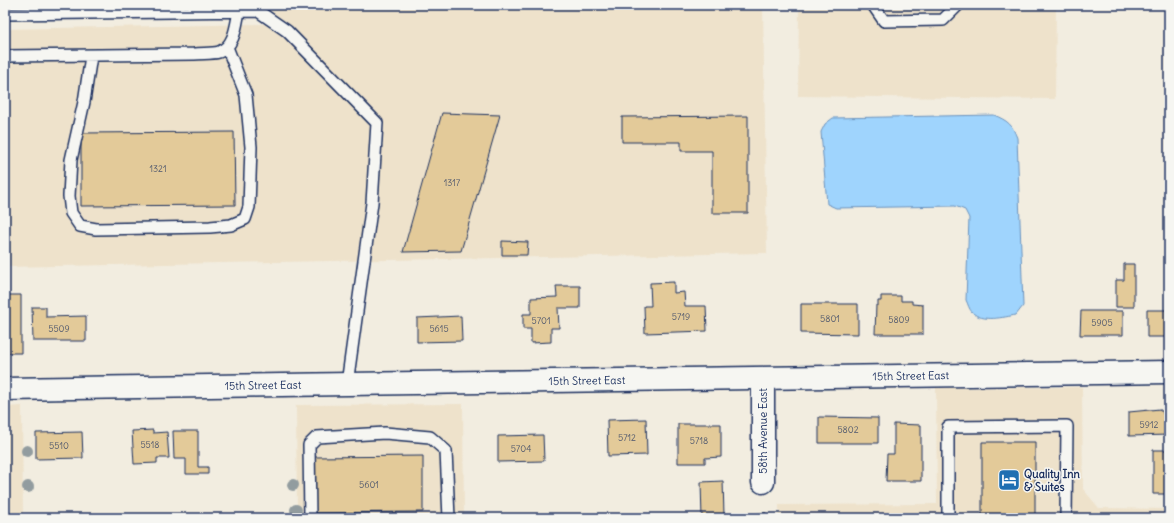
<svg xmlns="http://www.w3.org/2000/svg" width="1174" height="523" viewBox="0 0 1174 523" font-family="Delius,sans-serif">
  <rect width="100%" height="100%" fill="#f2ede0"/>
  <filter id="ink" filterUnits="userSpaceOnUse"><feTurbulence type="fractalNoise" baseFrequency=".025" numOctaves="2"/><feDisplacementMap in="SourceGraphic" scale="8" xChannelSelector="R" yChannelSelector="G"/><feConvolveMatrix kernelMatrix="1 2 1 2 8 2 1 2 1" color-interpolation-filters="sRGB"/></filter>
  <g filter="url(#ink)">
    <path fill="#eee2cb" d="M264 5H763L767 253 5 267V29L264 24Z
      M799 5H1056L1055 99 798 96Z
      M1082 387 1083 489 1099 508 1169 509V518H779V505L937 504 936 388Z
      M463 404 464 518H297L296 405Z
      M22 406 23 518H5V407Z"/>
    <path fill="#9fd4fd" stroke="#6a92bd" d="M994 115C1008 121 1012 124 1017 138L1023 306 1016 315C1004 317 982 323 972 312 969 309 968 304 966 300L969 218 965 210 955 206 836 208 827 204 821 132 825 124 833 118Z"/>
    <path fill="#e3ca99" stroke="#1b2f5e" d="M442 113 500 115 461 251 403 252Z
      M748 116V213H712V151H681V142H622V117Z
      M234 132 235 205 81 206V133Z
      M502 241 528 242 527 255H502Z
      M1124 264H1134V307H1116V280H1124Z
      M674 282V293L684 292 685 306H706L707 331 645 333 644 306H651L650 283Z
      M556 286H580V308H558L559 328H551V342L531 343V329H523V314H531V298L557 297Z
      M5 295H21V353H5Z
      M881 296H901V301H912V304L923 305V334H875L876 305H878V301H881Z
      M801 304H858V334L801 333Z
      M32 307H46V317L86 316V341H33Z
      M1147 310H1169V337H1147Z
      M1081 311H1123V335H1080Z
      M461 316 462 341 417 342V318Z
      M1160 409V411H1163V414H1169V435L1129 436V412Z
      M819 417 878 418V443H819Z
      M646 419 647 455 608 456 607 420Z
      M678 424H721V457L705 458V463H678Z
      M894 424 921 425V481H886L887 454H894Z
      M153 430V433L167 432 169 458H157V463L134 464 132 431Z
      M173 431H198V467H208V474H186V459H174Z
      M82 432 83 458 36 459V433Z
      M543 435 544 461 498 462V436Z
      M982 442H1035V518H982Z
      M1153 450H1169V494H1153Z
      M423 456V512L314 513V457Z
      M723 481 724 515 766 513V518H702L701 482Z"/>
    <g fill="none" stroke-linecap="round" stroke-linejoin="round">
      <g stroke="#1b2f5e" stroke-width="14">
        <path id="lane" d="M873 5 884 21 943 20 958 5
          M5 14 258 11 287 31 377 123 372 203 347 384
          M5 56 194 54C202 53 212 54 219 52 235 46 236 25 239 11
          M91 56 84 102 71 160 69 196 71 213 80 226 96 229 210 227 231 225 245 219 249 207 251 147 246 95 227 47
          M310 518 309 445 317 437 385 433 430 437 446 451 449 518
          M948 518V427L1067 426 1066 518"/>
      </g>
      <g stroke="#1b2f5e" stroke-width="25">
        <g id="street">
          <path d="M763 379V482"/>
          <path id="s1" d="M5 389 1169 372"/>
        </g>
      </g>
      <use href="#lane" stroke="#f6f6f2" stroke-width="11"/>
      <use href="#street" stroke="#f6f6f2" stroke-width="22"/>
    </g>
    <g fill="#929c9f">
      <circle cx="27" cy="451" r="6"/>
      <circle cx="293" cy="485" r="6"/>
      <circle cx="28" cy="487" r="6"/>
      <circle cx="296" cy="510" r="6"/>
    </g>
  </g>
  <defs>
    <g id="hotel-square" transform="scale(1.15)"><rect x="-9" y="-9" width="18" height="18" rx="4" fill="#1f6fb2" stroke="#f6f6f2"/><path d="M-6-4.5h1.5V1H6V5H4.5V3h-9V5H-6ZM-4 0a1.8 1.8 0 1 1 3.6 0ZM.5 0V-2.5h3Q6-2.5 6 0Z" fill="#fff"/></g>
  </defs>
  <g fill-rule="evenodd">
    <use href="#hotel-square" x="1009" y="480"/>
  </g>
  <g text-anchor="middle" stroke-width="3" stroke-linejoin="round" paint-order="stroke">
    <g font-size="9" fill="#4d566d">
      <text x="158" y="172">1321</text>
      <text x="452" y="186">1317</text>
      <text x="681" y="320">5719</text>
      <text x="830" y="322">5801</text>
      <text x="899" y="323">5809</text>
      <text x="541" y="324">5701</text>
      <text x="1102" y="326">5905</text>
      <text x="59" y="332">5509</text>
      <text x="439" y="332">5615</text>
      <text x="1149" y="428">5912</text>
      <text x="848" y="433">5802</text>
      <text x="627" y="441">5712</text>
      <text x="699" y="444">5718</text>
      <text x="150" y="448">5518</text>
      <text x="59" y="449">5510</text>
      <text x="521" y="452">5704</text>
      <text x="369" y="488">5601</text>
    </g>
    <g font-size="11" fill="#1b2f5e" stroke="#f6f6f2">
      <text dy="4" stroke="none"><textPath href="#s1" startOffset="906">15th Street East</textPath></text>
      <text dy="4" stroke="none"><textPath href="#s1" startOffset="582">15th Street East</textPath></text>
      <text dy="4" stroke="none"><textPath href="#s1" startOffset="258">15th Street East</textPath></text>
      <text transform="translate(763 431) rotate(-90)" y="4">58th Avenue East</text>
    </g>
    <g font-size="11" font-weight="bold" fill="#1b2f5e" stroke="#f6f6f2" text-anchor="start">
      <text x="1024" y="478">Quality Inn<tspan x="1024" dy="13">&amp; Suites</tspan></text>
    </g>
  </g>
  <rect width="1174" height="523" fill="none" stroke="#f6f6f2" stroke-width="20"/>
  <rect x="10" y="10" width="1154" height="503" fill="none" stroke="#1b2f5e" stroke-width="1.5" filter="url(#ink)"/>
</svg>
